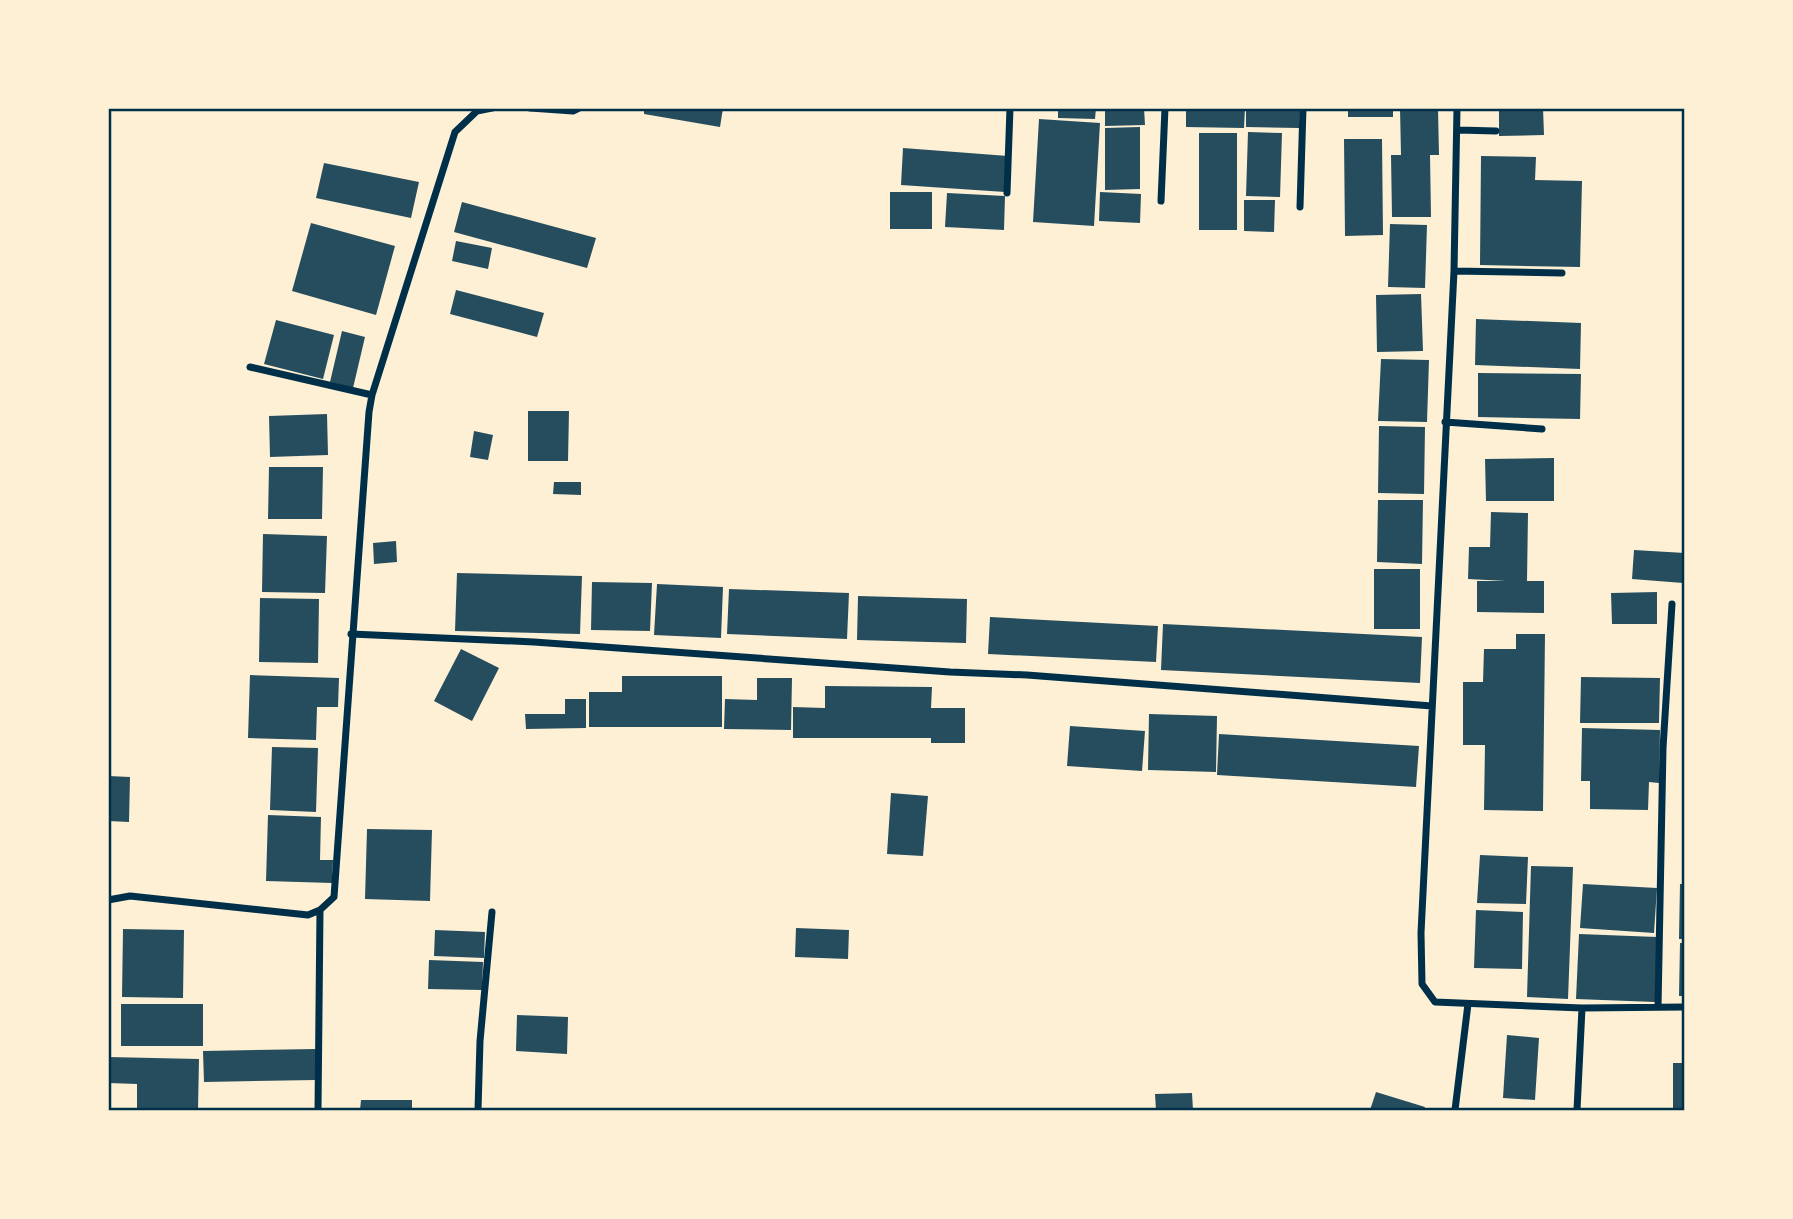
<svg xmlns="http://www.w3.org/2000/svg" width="1793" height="1219" viewBox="0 0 1793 1219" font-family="Raleway,sans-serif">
  <rect width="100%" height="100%" fill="#fdf0d5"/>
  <path fill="#264d5e" d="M644 108H723L720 127 644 114Z
    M1058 108H1096L1095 119 1058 118Z
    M1105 108H1144L1145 125 1105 126Z
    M1186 108H1245L1244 128 1186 127Z
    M1246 108H1300L1299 128 1246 127Z
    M1348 108H1393V117H1348Z
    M1400 108H1438L1439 155H1430L1431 217H1392L1391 155H1401Z
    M1499 108H1543L1544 135 1499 136Z
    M1039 119 1100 123 1094 226 1033 222Z
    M1140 127V189L1105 190V128Z
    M1248 132 1282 133 1280 197 1246 196Z
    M1199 133H1237V230H1199Z
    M1344 139H1382L1383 235 1345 236Z
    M903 148 1008 156 1005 192 901 185Z
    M1481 156 1536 157 1535 180 1582 181 1580 267 1480 265Z
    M324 163 419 182 411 218 316 198Z
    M890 192H932V229H890Z
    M1100 192 1141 194 1140 223 1099 221Z
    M947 193 1005 196 1004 230 945 227Z
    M1244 200H1275L1274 232 1244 231Z
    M462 202 596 238 587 268 454 232Z
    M311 223 395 246 376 315 292 291Z
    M1390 224 1427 225 1425 288 1388 287Z
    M456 241 492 248 488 269 452 261Z
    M456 290 544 313 537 337 450 314Z
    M1421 294 1423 351 1377 352 1376 295Z
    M1476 319 1581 323 1580 369 1475 365Z
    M276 320 334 335 323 379 264 364Z
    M342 331 365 337 353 388 330 382Z
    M1381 359 1429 360 1427 422 1378 421Z
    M1478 373 1581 374 1580 419 1478 417Z
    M528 411H569L568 461H528Z
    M327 414 328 455 270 457 269 416Z
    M1379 426 1425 427 1424 494 1378 493Z
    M474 431 493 435 488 460 470 457Z
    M1554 458V501H1486L1485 459Z
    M269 467H323L322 519H268Z
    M554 482H581V495L553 494Z
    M1378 500H1423L1422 564 1377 562Z
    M1491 512 1528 513 1527 581H1544V613L1477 612V581H1506L1468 579 1469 547H1490Z
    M263 534 327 536 325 593 262 592Z
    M396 541 397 562 374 564 373 543Z
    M1634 550 1685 553 1683 583 1632 579Z
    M1374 569H1420V629H1374Z
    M457 573 582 576 580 634 455 631Z
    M592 582 652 583 650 631 591 630Z
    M657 584 723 587 721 638 654 635Z
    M729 589 849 593 847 639 727 634Z
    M1657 592V624H1612L1611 593Z
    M858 596 967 599 966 643 857 640Z
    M260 598 319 599 318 663 259 662Z
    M990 617 1158 626 1156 662 988 654Z
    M1163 624 1422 637 1420 683 1161 670Z
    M1516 634H1545L1543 811 1484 810 1485 745H1463V682H1483L1484 649H1516Z
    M461 649 499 668 472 721 434 701Z
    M250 675 339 678 338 707H317L316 740 248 738Z
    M622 676H722V727H589V692H622Z
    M1581 677 1660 678 1659 723H1580Z
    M757 678H792L791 730 724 729 725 699 757 700Z
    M825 686 932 687 931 708H965V743H931V738H793V707L825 708Z
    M565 699H586V728L526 729 525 714H565Z
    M1149 714 1217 716 1216 772 1148 770Z
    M1070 726 1145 731 1142 771 1067 766Z
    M1582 728 1660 730 1659 783 1649 782 1648 810 1590 809V781H1581Z
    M1219 734 1419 746 1416 787 1217 775Z
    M272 747 318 748 316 812 270 810Z
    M108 776 130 777 129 822 108 821Z
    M891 793 928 796 923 856 887 854Z
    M268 815 321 817 320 860H333L332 883 266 881Z
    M367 829 432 830 430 901 365 899Z
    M1480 855 1528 857 1526 904 1477 903Z
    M1531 866 1573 867 1568 999 1527 997Z
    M1583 884 1657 888 1654 933 1580 928Z
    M1680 884H1685V939H1679Z
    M1476 910 1523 912 1522 969 1474 968Z
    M796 928 849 930 848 959 795 957Z
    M123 929 184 930 183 998 122 997Z
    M435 930 485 932 484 958 434 956Z
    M1579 934 1657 937 1655 1002 1576 999Z
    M1680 943H1685V996H1679Z
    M429 960 483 962 482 990 428 989Z
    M121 1004H203V1046H121Z
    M517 1015 568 1017 567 1054 516 1051Z
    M1507 1035 1539 1038 1535 1100 1503 1098Z
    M316 1049V1080L204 1082 203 1051Z
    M108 1057 199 1059 198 1110H137V1084L108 1083Z
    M1673 1063H1685V1110H1673Z
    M1376 1092 1425 1107 1424 1110H1370Z
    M1192 1093 1193 1110H1156L1155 1094Z
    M361 1100H412V1110H360Z"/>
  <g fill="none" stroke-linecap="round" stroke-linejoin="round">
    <path stroke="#003049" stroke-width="7" d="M530 108 573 111 579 108
      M1457 108 1454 271 1421 933 1422 984 1435 1002 1582 1008 1685 1007
      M1458 130 1496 131
      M1007 193 1010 108
      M1161 201 1165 108
      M1300 207 1303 108
      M1454 271 1562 273
      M250 367 372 395
      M1445 422 1542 429
      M351 634 534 642 950 672 1027 675 1432 706
      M108 900 130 896 308 915 320 910 334 897 369 412 372 395 455 132 477 111 492 108
      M1658 1007 1663 748 1672 604
      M318 1110 320 910
      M478 1110 480 1041 492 912
      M1455 1110 1468 1004
      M1577 1110 1582 1008"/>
  </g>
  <rect width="1793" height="1219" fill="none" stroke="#fdf0d5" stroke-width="220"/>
  <rect x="110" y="110" width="1573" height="999" fill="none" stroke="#003049" stroke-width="2.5"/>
</svg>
